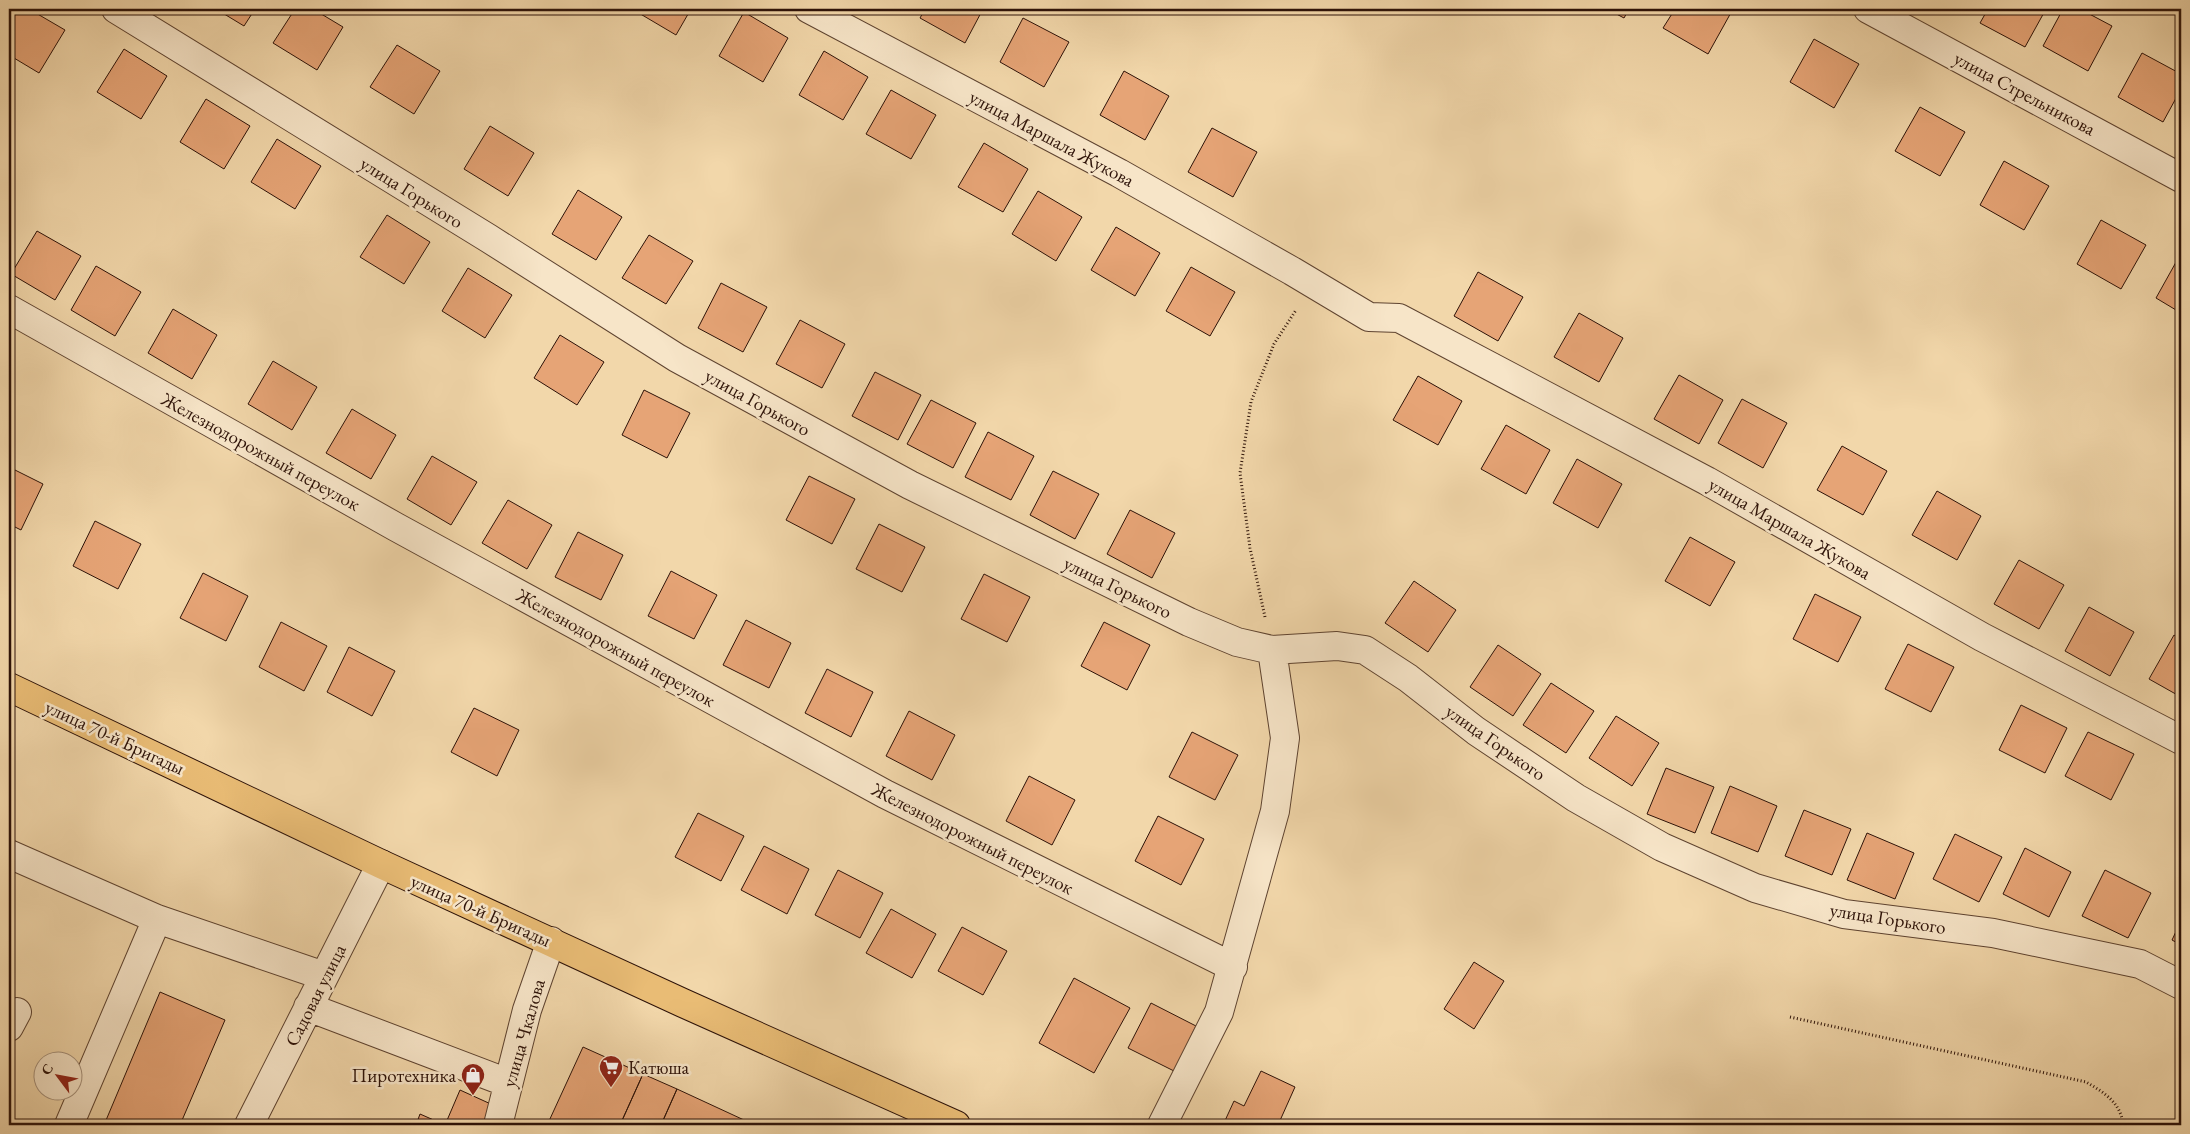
<svg xmlns="http://www.w3.org/2000/svg" width="2190" height="1134" viewBox="0 0 2190 1134" font-family="'EB Garamond',serif">
  <rect width="100%" height="100%" fill="#f2d7aa"/>
  <filter id="stains"><feTurbulence type="fractalNoise" baseFrequency=".004" numOctaves="4"/><feColorMatrix values="0 0 0 0 .2 0 0 0 0 .09 0 0 0 0 .02 0 0 0 .5 -.17"/></filter>
  <radialGradient id="worn" r=".72"><stop offset=".6" stop-color="#630" stop-opacity="0"/><stop offset="1" stop-color="#630" stop-opacity=".3"/></radialGradient>
  <path fill="#e6a476" stroke="#2d1208" d="M17 9H29L65 30 39 73 9 55V23Z
    M216 9H255L244 26Z
    M295 9H313L343 27 317 70 273 43Z
    M632 9H691L676 35Z
    M925 9H983L965 43 920 18Z
    M1607 9H1629L1624 18Z
    M1675 9H1733L1708 54 1663 28Z
    M1960 9H1972L1969 14Z
    M1988 9H2046L2025 47 1980 23Z
    M2063 9H2080L2112 26 2088 71 2043 46Z
    M744 12 788 38 763 82 719 56Z
    M1023 18 1069 42 1044 87 1000 62Z
    M1814 39 1859 64 1834 108 1790 82Z
    M397 45 440 71 414 114 370 87Z
    M124 49 167 76 141 119 97 92Z
    M824 51 868 77 843 120 799 95Z
    M2142 53 2181 74V89L2163 122 2118 97Z
    M1124 71 1169 96 1145 140 1100 115Z
    M891 90 936 115 911 159 866 134Z
    M206 99 250 126 224 169 180 142Z
    M1920 107 1965 132 1940 176 1895 151Z
    M490 126 534 153 508 196 464 169Z
    M1212 128 1257 152 1233 197 1188 172Z
    M277 139 321 166 295 209 251 182Z
    M984 143 1028 169 1003 212 958 187Z
    M2004 161 2049 186 2024 230 1980 205Z
    M578 190 622 217 596 260 552 234Z
    M1038 191 1082 217 1056 261 1012 234Z
    M387 215 430 242 404 284 360 257Z
    M2101 220 2146 245 2121 289 2077 264Z
    M1116 227 1160 253 1135 296 1091 270Z
    M37 231 81 256 55 300 11 274Z
    M649 235 693 261 666 304 622 278Z
    M2180 255H2181V313L2156 298Z
    M96 266 141 292 115 336 71 310Z
    M1191 267 1235 292 1210 336 1166 311Z
    M468 268 512 295 485 338 442 311Z
    M1478 272 1523 297 1498 341 1454 316Z
    M721 283 767 307 743 352 698 328Z
    M173 309 217 335 192 379 148 353Z
    M1579 313 1623 338 1599 382 1554 357Z
    M800 320 845 344 822 388 776 364Z
    M560 335 604 362 577 405 534 378Z
    M273 361 317 387 292 430 248 404Z
    M875 372 921 395 898 440 852 416Z
    M1679 375 1723 400 1699 444 1654 419Z
    M1418 376 1462 401 1438 445 1393 420Z
    M644 390 690 413 667 458 622 435Z
    M1742 399 1787 423 1763 468 1718 443Z
    M931 400 976 423 953 468 907 444Z
    M352 409 396 435 371 479 326 453Z
    M1506 425 1550 450 1526 494 1481 469Z
    M988 432 1034 456 1011 500 965 477Z
    M1842 446 1887 471 1863 515 1817 490Z
    M432 456 477 482 451 525 407 499Z
    M1577 459 1622 484 1598 528 1553 503Z
    M9 467 43 484 21 530 9 524Z
    M1053 471 1099 494 1075 539 1030 515Z
    M809 476 855 499 832 544 786 520Z
    M1937 491 1981 516 1957 560 1912 535Z
    M508 500 552 525 527 569 482 543Z
    M1130 510 1175 533 1152 578 1107 554Z
    M95 521 141 544 118 589 73 566Z
    M879 524 925 547 902 592 856 569Z
    M578 532 623 555 601 600 555 577Z
    M1690 537 1735 562 1710 606 1665 581Z
    M2019 560 2064 585 2039 629 1994 604Z
    M671 571 717 595 694 639 648 616Z
    M203 573 248 596 226 641 180 618Z
    M984 574 1030 597 1007 642 961 619Z
    M1414 581 1456 610 1428 652 1385 623Z
    M1815 594 1861 617 1838 662 1793 639Z
    M2089 607 2134 632 2110 676 2065 651Z
    M746 620 791 643 769 688 723 665Z
    M281 622 327 646 304 691 259 667Z
    M1104 622 1150 645 1127 690 1081 666Z
    M2174 635 2181 640V697L2149 679Z
    M1908 644 1954 667 1931 712 1885 689Z
    M1498 645 1541 674 1513 716 1470 687Z
    M349 647 395 671 372 716 327 692Z
    M827 669 873 692 851 737 805 713Z
    M1551 683 1594 711 1566 753 1523 725Z
    M2021 705 2067 728 2045 773 1999 750Z
    M474 708 519 730 497 776 451 752Z
    M909 711 955 735 932 780 886 756Z
    M1616 716 1659 743 1632 786 1589 758Z
    M1192 732 1238 755 1215 800 1169 777Z
    M2088 732 2134 754 2111 800 2065 776Z
    M1666 768 1714 787 1695 833 1647 814Z
    M1029 776 1075 800 1052 845 1006 821Z
    M1730 786 1777 806 1758 852 1711 833Z
    M1804 810 1851 829 1832 875 1785 856Z
    M698 813 744 836 721 881 675 857Z
    M1158 816 1204 839 1181 885 1135 861Z
    M1867 833 1914 853 1895 899 1847 880Z
    M1955 834 2002 857 1979 902 1933 879Z
    M764 846 809 869 787 914 741 890Z
    M2025 848 2071 872 2049 917 2003 894Z
    M838 870 883 893 860 938 815 915Z
    M2105 870 2151 893 2128 938 2082 916Z
    M891 909 936 934 912 978 866 953Z
    M2181 921V945L2172 940Z
    M962 927 1007 951 983 995 938 971Z
    M1474 962 1504 981 1474 1029 1444 1009Z
    M1074 978 1130 1008 1094 1073 1039 1043Z
    M160 992 225 1020 180 1125H104Z
    M1151 1003 1196 1026 1174 1071 1128 1048Z
    M583 1047 643 1074 620 1125H560L549 1121Z
    M1261 1071 1295 1087 1278 1125H1223L1234 1101 1244 1106Z
    M643 1074 677 1089 661 1125H620Z
    M677 1089 744 1120 742 1125H661Z
    M460 1090 493 1105 484 1125H416L420 1114 445 1125Z"/>
  <g fill="none" stroke-linecap="round" stroke-linejoin="round">
    <g stroke="#5e4330" stroke-width="30">
      <path id="minor" d="M116 9 488 238 677 358 910 485 1189 622 1237 642 1272 650 1337 646 1365 650 1408 678 1476 731 1576 798 1662 847 1755 888 1844 914 1993 933 2140 964 2181 985
        M809 9 1119 173 1292 271 1369 317 1399 318 1707 481 1982 637 2181 740
        M1868 9 2181 178
        M9 309 396 527 885 794 1233 967
        M9 854 157 919 324 976
        M308 1007 508 1083
        M9 1027 17 1012
        M69 1125 157 919
        M249 1125 381 864
        M498 1125 527 1010 551 941
        M1162 1125 1219 1012 1275 811 1285 738 1272 650"/>
    </g>
    <g stroke="#2d1208" stroke-width="30">
      <path id="major" d="M9 687 381 864 683 1003 956 1125"/>
    </g>
    <path stroke="#2d1208" stroke-width="3" stroke-dasharray="1 2.5" stroke-linecap="butt" d="M1265 617 1250 548 1240 473 1251 402 1274 344 1296 310
      M1790 1017 2086 1082C2103 1092 2121 1102 2123 1125"/>
    <use href="#minor" stroke="#f7e5c8" stroke-width="28"/>
    <use href="#major" stroke="#e9bc75" stroke-width="28"/>
  </g>
  <defs>
    <g id="supermarket-pin" transform="scale(1.25)"><path d="M0 17L-7.5 6A9.5 9.5 0 1 1 7.5 6Z" fill="#8f2418" stroke="#f7e5c8"/><path d="M-6-5.5h2.5l.6 2H6L4.5 2H-2.5L-4.4-4H-6ZM-1.5 3.2a1.3 1.3 0 1 0 .1 0ZM3 3.2a1.3 1.3 0 1 0 .1 0Z" fill="#fff"/></g>
    <g id="shop-pin" transform="scale(1.25)"><path d="M0 17L-7.5 6A9.5 9.5 0 1 1 7.5 6Z" fill="#8f2418" stroke="#f7e5c8"/><path d="M-5-2.5h2.3a2.7 3.5 0 0 1 5.4 0H5L5.5 6h-11ZM-1.5-2.5h3a1.5 2.3 0 0 0-3 0Z" fill="#fff"/></g>
  </defs>
  <g fill-rule="evenodd">
    <use href="#supermarket-pin" x="611" y="1067"/>
    <use href="#shop-pin" x="473" y="1075"/>
  </g>
  <g text-anchor="middle" stroke-width="5" stroke-linejoin="round" paint-order="stroke">
    <g font-size="19" fill="#2d1208" stroke="#f7e5c8">
      <text transform="translate(2025 93) rotate(28)" y="7">улица Стрельникова</text>
      <text transform="translate(1052 138) rotate(28)" y="7">улица Маршала Жукова</text>
      <text transform="translate(412 192) rotate(32)" y="7">улица Горького</text>
      <text transform="translate(758 402) rotate(29)" y="7">улица Горького</text>
      <text transform="translate(261 451) rotate(29)" y="7">Железнодорожный переулок</text>
      <text transform="translate(1790 528) rotate(30)" y="7">улица Маршала Жукова</text>
      <text transform="translate(1118 587) rotate(26)" y="7">улица Горького</text>
      <text transform="translate(616 647) rotate(29)" y="7">Железнодорожный переулок</text>
      <text transform="translate(115 737) rotate(25)" y="7">улица 70-й Бригады</text>
      <text transform="translate(1496 742) rotate(35)" y="7">улица Горького</text>
      <text transform="translate(973 838) rotate(27)" y="7">Железнодорожный переулок</text>
      <text transform="translate(481 910) rotate(24)" y="7">улица 70-й Бригады</text>
      <text transform="translate(1888 918) rotate(9)" y="7">улица Горького</text>
      <text transform="translate(315 995) rotate(-63)" y="7">Садовая улица</text>
      <text transform="translate(523 1033) rotate(-74)" y="7">улица Чкалова</text>
    </g>
    <g font-size="19" fill="#2d1208" stroke="#f7e5c8" text-anchor="start">
      <text x="628" y="1074">Катюша</text>
      <text x="456" y="1082" text-anchor="end">Пиротехника</text>
    </g>
  </g>
  <rect width="2190" height="1134" fill="none" stroke="#f2d7aa" stroke-width="30"/>
  <rect x="10" y="10" width="2170" height="1114" fill="none" stroke="#2d1208" stroke-width="2.5"/>
  <rect x="15" y="15" width="2160" height="1104" fill="none" stroke="#2d1208"/>
  <g transform="translate(58 1076) rotate(302)"><circle r="24" fill="#f7e5c8" stroke="#a6917b"/>
  <path d="M0-4L9 19L0 12L-9 19Z" fill="#8f2418"/>
  <text y="-8" font-size="14" font-weight="bold" text-anchor="middle" fill="#2d1208">С</text>
  </g>
  <rect width="100%" height="100%" filter="url(#stains)"/>
  <rect width="100%" height="100%" fill="url(#worn)"/>
</svg>
